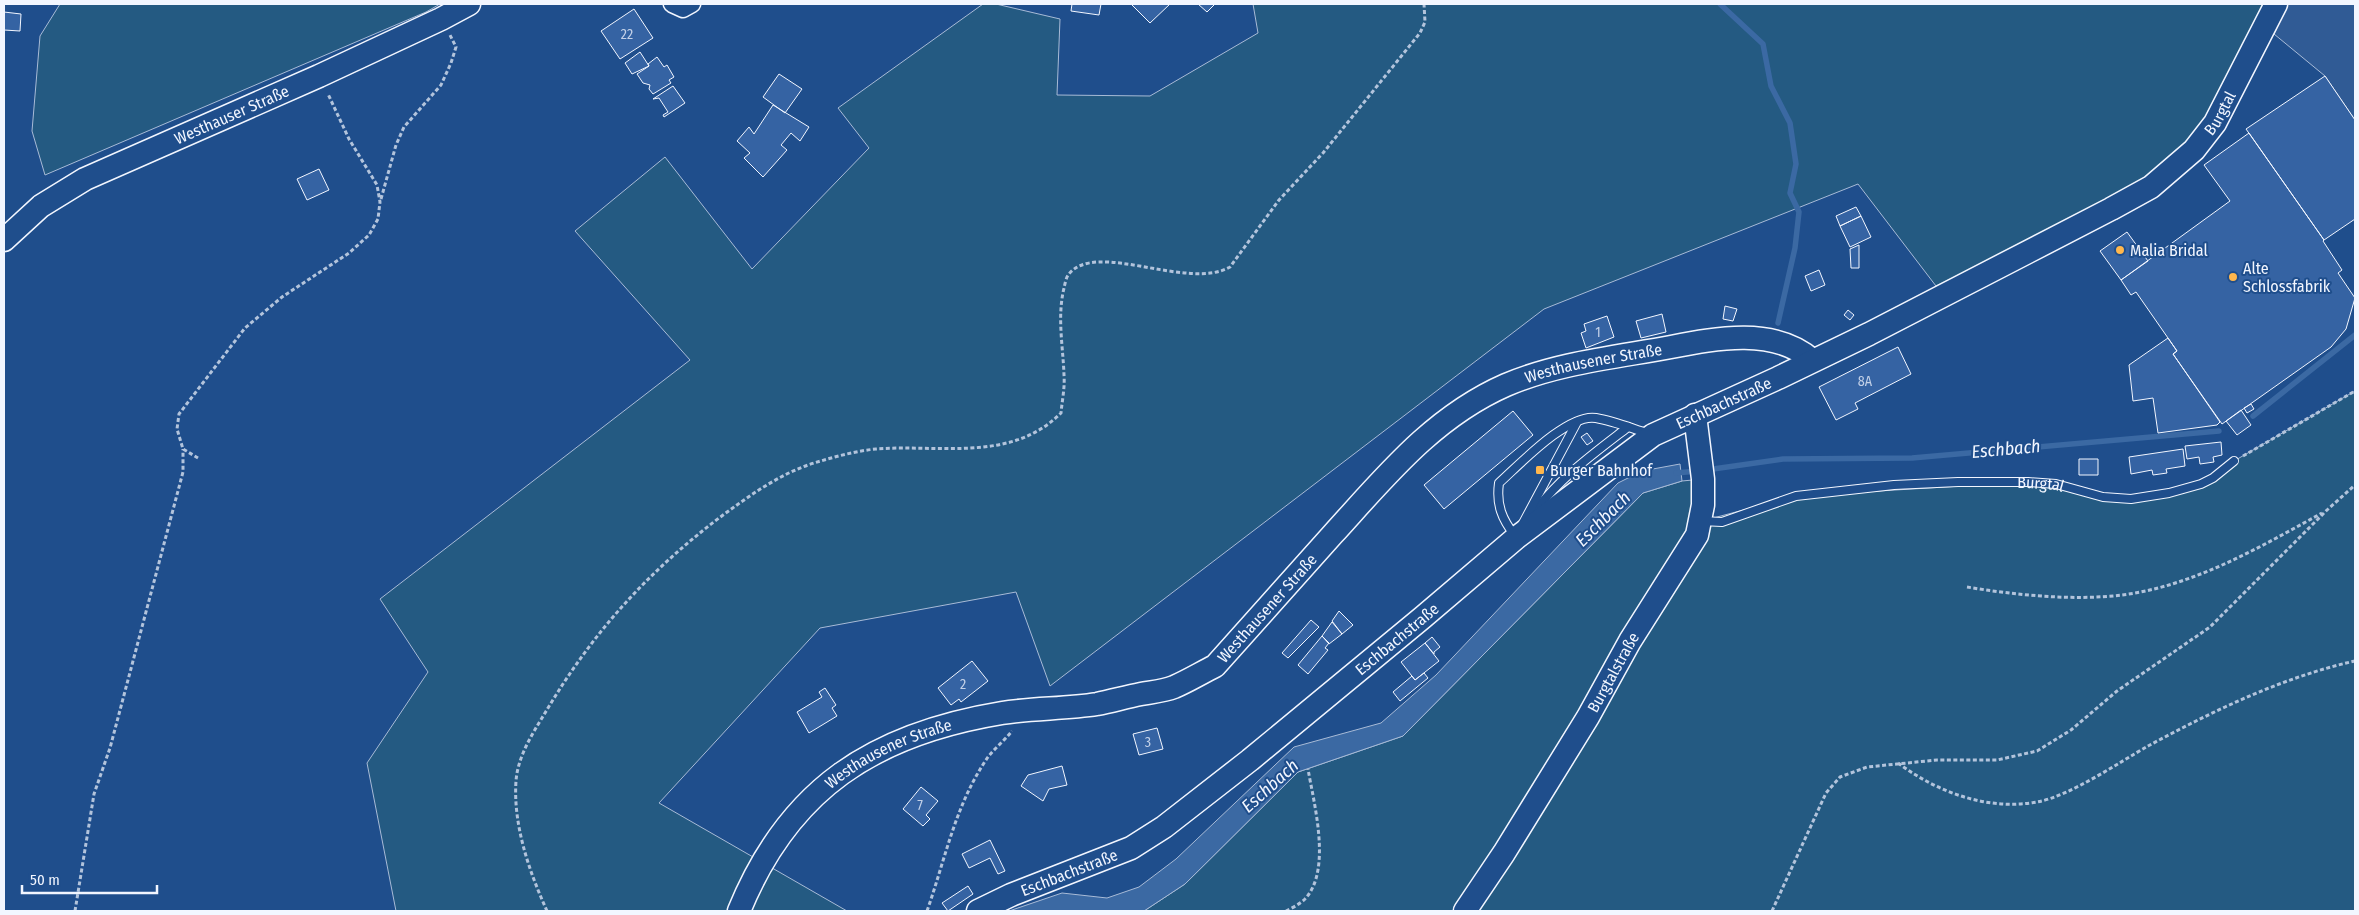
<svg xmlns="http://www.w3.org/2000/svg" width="2359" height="915" viewBox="0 0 2359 915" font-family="'Fira Sans Condensed',sans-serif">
  <rect width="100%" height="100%" fill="#1f4e8c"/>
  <path fill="#245a82" stroke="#a8bbd7" d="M60 4H440L426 12 45 175 32 131 40 36Z
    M983 4H996L1060 19 1057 95 1150 96 1258 33 1253 4H2264L2200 132 2161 170 2113 200 1936 286 1858 184 1544 309 1050 686 1016 592 820 628 659 803 847 911H396L367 763 428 672 380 599 690 360 575 231 665 157 752 269 869 148 838 108Z
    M2355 391V911H1144L1185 884 1298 772 1403 736 1643 493 1682 481 1703 479 1702 521 1796 496 2028 482 2120 499 2201 484 2234 461Z"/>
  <path fill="#305b95" stroke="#a8bbd7" d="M2288 4H2355V120L2325 76 2274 34Z"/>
  <path fill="#3b69a3" stroke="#a8bbd7" d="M1680 464 1682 481 1643 493 1403 736 1298 772 1185 884 1144 911H1009L1062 893 1107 898 1139 887 1176 859 1294 747 1381 723 1436 675 1618 483 1642 471Z"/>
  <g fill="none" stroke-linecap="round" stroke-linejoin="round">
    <path stroke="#3b69a3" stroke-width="5.5" d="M1720 4 1763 44 1771 86 1790 123 1796 164 1790 193 1799 212 1795 248 1778 323
      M2253 416 2355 335
      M1706 470 1783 459 1912 458 2219 431
      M1676 473 1697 471"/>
  </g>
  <path fill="#3563a3" stroke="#f2f6ff" d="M1072 4H1101L1099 15 1071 11Z
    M1131 4H1170L1150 23Z
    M1198 4H1215L1207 12Z
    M634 9 653 38 620 59 601 31Z
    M4 12 21 14 20 31 4 30Z
    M640 52 649 66 632 74 625 63Z
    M657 57 664 67 667 65 674 77 669 80 671 83 653 94 649 89 650 85 643 83 637 74 649 66 648 64Z
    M779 74 802 89 785 113 763 97Z
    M2325 76 2355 120V219L2324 240 2246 129Z
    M673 86 685 103 664 117 663 115 668 112 659 98 653 99Z
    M773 105 809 127 800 141 791 133 781 145 787 150 763 177 744 158 750 153 737 141 749 127 754 134Z
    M2249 133 2324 240 2323 241 2342 270 2338 273 2355 298 2346 329 2331 347 2222 424 2173 354 2177 351 2136 292 2131 295 2121 280 2230 201 2204 165Z
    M319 169 329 190 307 200 297 179Z
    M1856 207 1861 216 1840 226 1836 216Z
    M1861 216 1871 237 1850 247 1840 226Z
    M2127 232 2148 261 2121 280 2100 251Z
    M1859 245V268H1851L1850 249Z
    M1819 270 1825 285 1811 291 1805 276Z
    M1725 306 1737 309 1733 321 1723 319Z
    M1848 310 1854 315 1850 320 1844 315Z
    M1662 314 1666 332 1641 338 1636 321Z
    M1607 316 1614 337 1586 348 1581 333 1586 331 1584 324Z
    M2168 338 2177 351 2173 354 2220 422 2217 425 2158 433 2153 398 2133 401 2129 365Z
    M1898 347 1911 374 1855 403 1858 409 1836 420 1819 387Z
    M2251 404 2254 409 2247 413 2244 408Z
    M2241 410 2251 425 2237 435 2226 421Z
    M1513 411 1533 435 1444 509 1424 485Z
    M1587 433 1593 441 1587 445 1581 437Z
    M2221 442 2222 455 2213 457 2214 462 2200 464 2199 457 2187 459 2185 446Z
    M2183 449 2185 466 2166 469 2167 473 2153 475 2152 470 2131 474 2129 457Z
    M2079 459H2098V475H2079Z
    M1339 611 1353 625 1342 634 1332 621Z
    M1311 620 1319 627 1288 658 1282 653Z
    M1332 622 1342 634 1329 644 1322 636Z
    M1322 636 1329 643 1325 648 1328 650 1308 674 1298 665Z
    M1432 637 1440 647 1434 652V654L1425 643Z
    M1425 643 1439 661 1415 680 1401 662Z
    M972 661 988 681 961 702 959 699 951 705 938 688Z
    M1424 673 1428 678 1400 701 1393 692 1412 676 1415 680Z
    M825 688 836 705 832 708 837 716 809 733 797 712 822 697 819 692Z
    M1157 728 1163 749 1139 755 1133 734Z
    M1062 766 1067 785 1049 789 1043 801 1021 786 1028 775Z
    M921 787 938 801 926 815 930 819 923 826 903 809Z
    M990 840 1005 871 998 874 990 858 969 868 962 854Z
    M968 886 973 894 948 911 942 903Z"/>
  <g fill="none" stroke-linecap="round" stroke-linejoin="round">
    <g stroke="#f2f6ff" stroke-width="10">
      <g id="service">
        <path d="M1532 515C1558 479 1593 454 1628 427"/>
        <path id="s1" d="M1701 521 1722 522 1796 496 1894 485 1958 482H2028L2056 484 2103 497 2131 499 2169 493 2201 484 2213 478 2234 461"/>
        <path d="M1522 525 1577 422"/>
        <path d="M1515 536C1502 519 1496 505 1499 483 1519 465 1568 413 1596 418 1613 421 1631 428 1647 433"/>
      </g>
    </g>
    <g stroke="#f2f6ff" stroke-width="19">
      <path id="minor" d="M672 4 683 9 692 4"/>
    </g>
    <g stroke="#f2f6ff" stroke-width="25">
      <g id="secondary">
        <path id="s2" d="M4 240 41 206 85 179 319 76 441 19 469 4"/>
        <path id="s3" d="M739 911C789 788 874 734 1002 713 1033 708 1066 709 1097 704 1112 701 1126 697 1141 694 1152 692 1164 691 1174 687 1188 681 1201 673 1215 666 1254 622 1294 578 1333 534 1385 477 1433 417 1506 385 1557 363 1617 357 1671 347 1717 338 1774 327 1812 360"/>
        <path id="s4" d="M978 911 1011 895 1131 848 1164 827 1250 760 1422 618 1516 538 1653 435 1778 378 1869 334 2111 209 2151 187 2194 150 2215 123 2276 4"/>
        <path id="s5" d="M1465 911 1504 853 1588 717 1630 641 1697 535 1703 505V479L1695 415"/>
      </g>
    </g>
    <path stroke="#b3c4dc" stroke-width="3" stroke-dasharray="4 2.5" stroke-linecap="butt" d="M381 199 396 145 404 127 441 85 451 63 456 47 450 35
      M2243 456 2355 391
      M198 458 183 449 177 429 179 414 245 328 282 297 349 253 369 235 378 219 380 202 377 185 349 139 328 94
      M1967 587C2015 595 2073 601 2122 595 2194 586 2260 547 2322 513
      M1898 763C1937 792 1987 811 2037 802 2070 796 2118 763 2148 746 2213 711 2283 677 2355 661
      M75 911 94 794 110 748 183 472V449
      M547 911C529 871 513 825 516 781 518 754 535 730 548 708 594 631 648 572 719 518 749 496 779 474 814 463 834 457 855 451 876 449 939 444 1011 463 1061 413 1062 401 1065 388 1064 375 1063 346 1057 317 1064 288 1065 284 1066 277 1069 274 1096 240 1188 291 1230 267L1279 200 1323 153 1420 33 1425 22 1424 4
      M927 911C946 857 955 805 988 757 995 748 1005 740 1012 731
      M1286 911C1292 908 1300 904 1305 899 1332 870 1314 804 1308 769
      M1772 911 1826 793 1840 777 1867 767 1937 760H1997L2037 751 2071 730 2117 691 2210 627 2327 510 2355 485"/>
    <use href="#service" stroke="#1f4e8c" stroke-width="8"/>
    <use href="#minor" stroke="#1f4e8c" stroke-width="16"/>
    <use href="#secondary" stroke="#1f4e8c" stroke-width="22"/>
  </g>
  <g fill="#ffb74d" stroke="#1f4e8c" stroke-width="2">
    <circle cx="2120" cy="250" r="5"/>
    <circle cx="2233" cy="277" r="5"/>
    <rect x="1535" y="465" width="10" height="10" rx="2.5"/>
  </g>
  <g text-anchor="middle" stroke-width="4" stroke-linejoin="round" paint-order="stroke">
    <g font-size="14" fill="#c3d1e8">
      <text x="627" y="39">22</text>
      <text x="1598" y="337">1</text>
      <text x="1865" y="386">8A</text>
      <text x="963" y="689">2</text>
      <text x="1148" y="747">3</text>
      <text x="920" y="810">7</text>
    </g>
    <g font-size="16" fill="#f2f6ff" stroke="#1f4e8c">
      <text dy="6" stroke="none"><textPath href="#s4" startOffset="1490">Burgtal</textPath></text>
      <text dy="6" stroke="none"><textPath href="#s2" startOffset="262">Westhauser Straße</textPath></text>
      <text dy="6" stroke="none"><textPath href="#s3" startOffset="1065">Westhausener Straße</textPath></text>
      <text dy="6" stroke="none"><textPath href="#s4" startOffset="909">Eschbachstraße</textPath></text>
      <text dy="6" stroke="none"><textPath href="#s1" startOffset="345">Burgtal</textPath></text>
      <text dy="6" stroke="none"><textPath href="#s3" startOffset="645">Westhausener Straße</textPath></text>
      <text dy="6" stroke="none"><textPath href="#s4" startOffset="504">Eschbachstraße</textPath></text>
      <text dy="6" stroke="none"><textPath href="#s5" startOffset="281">Burgtalstraße</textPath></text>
      <text dy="6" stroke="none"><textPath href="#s3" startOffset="225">Westhausener Straße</textPath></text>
      <text dy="6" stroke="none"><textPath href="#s4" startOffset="99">Eschbachstraße</textPath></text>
    </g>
    <g font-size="16" fill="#f2f6ff" stroke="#1f4e8c" text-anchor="start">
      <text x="2130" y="256">Malia Bridal</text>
      <text x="2243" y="274">Alte<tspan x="2243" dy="18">Schlossfabrik</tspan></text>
      <text x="1550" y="476">Burger Bahnhof</text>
    </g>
    <g font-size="18" font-style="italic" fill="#f2f6ff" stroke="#1f4e8c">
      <text transform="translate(2006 449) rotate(-5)" y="6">Eschbach</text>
      <text transform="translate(1603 519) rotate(-45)" y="6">Eschbach</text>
      <text transform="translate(1270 786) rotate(-42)" y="6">Eschbach</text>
    </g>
  </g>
  <rect width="2359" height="915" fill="none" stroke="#f2f6ff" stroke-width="10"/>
  <path d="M22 885v8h135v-8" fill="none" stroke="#f2f6ff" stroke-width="2.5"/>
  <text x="30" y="885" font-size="15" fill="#f2f6ff" stroke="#1f4e8c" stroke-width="4" paint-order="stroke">50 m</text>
</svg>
